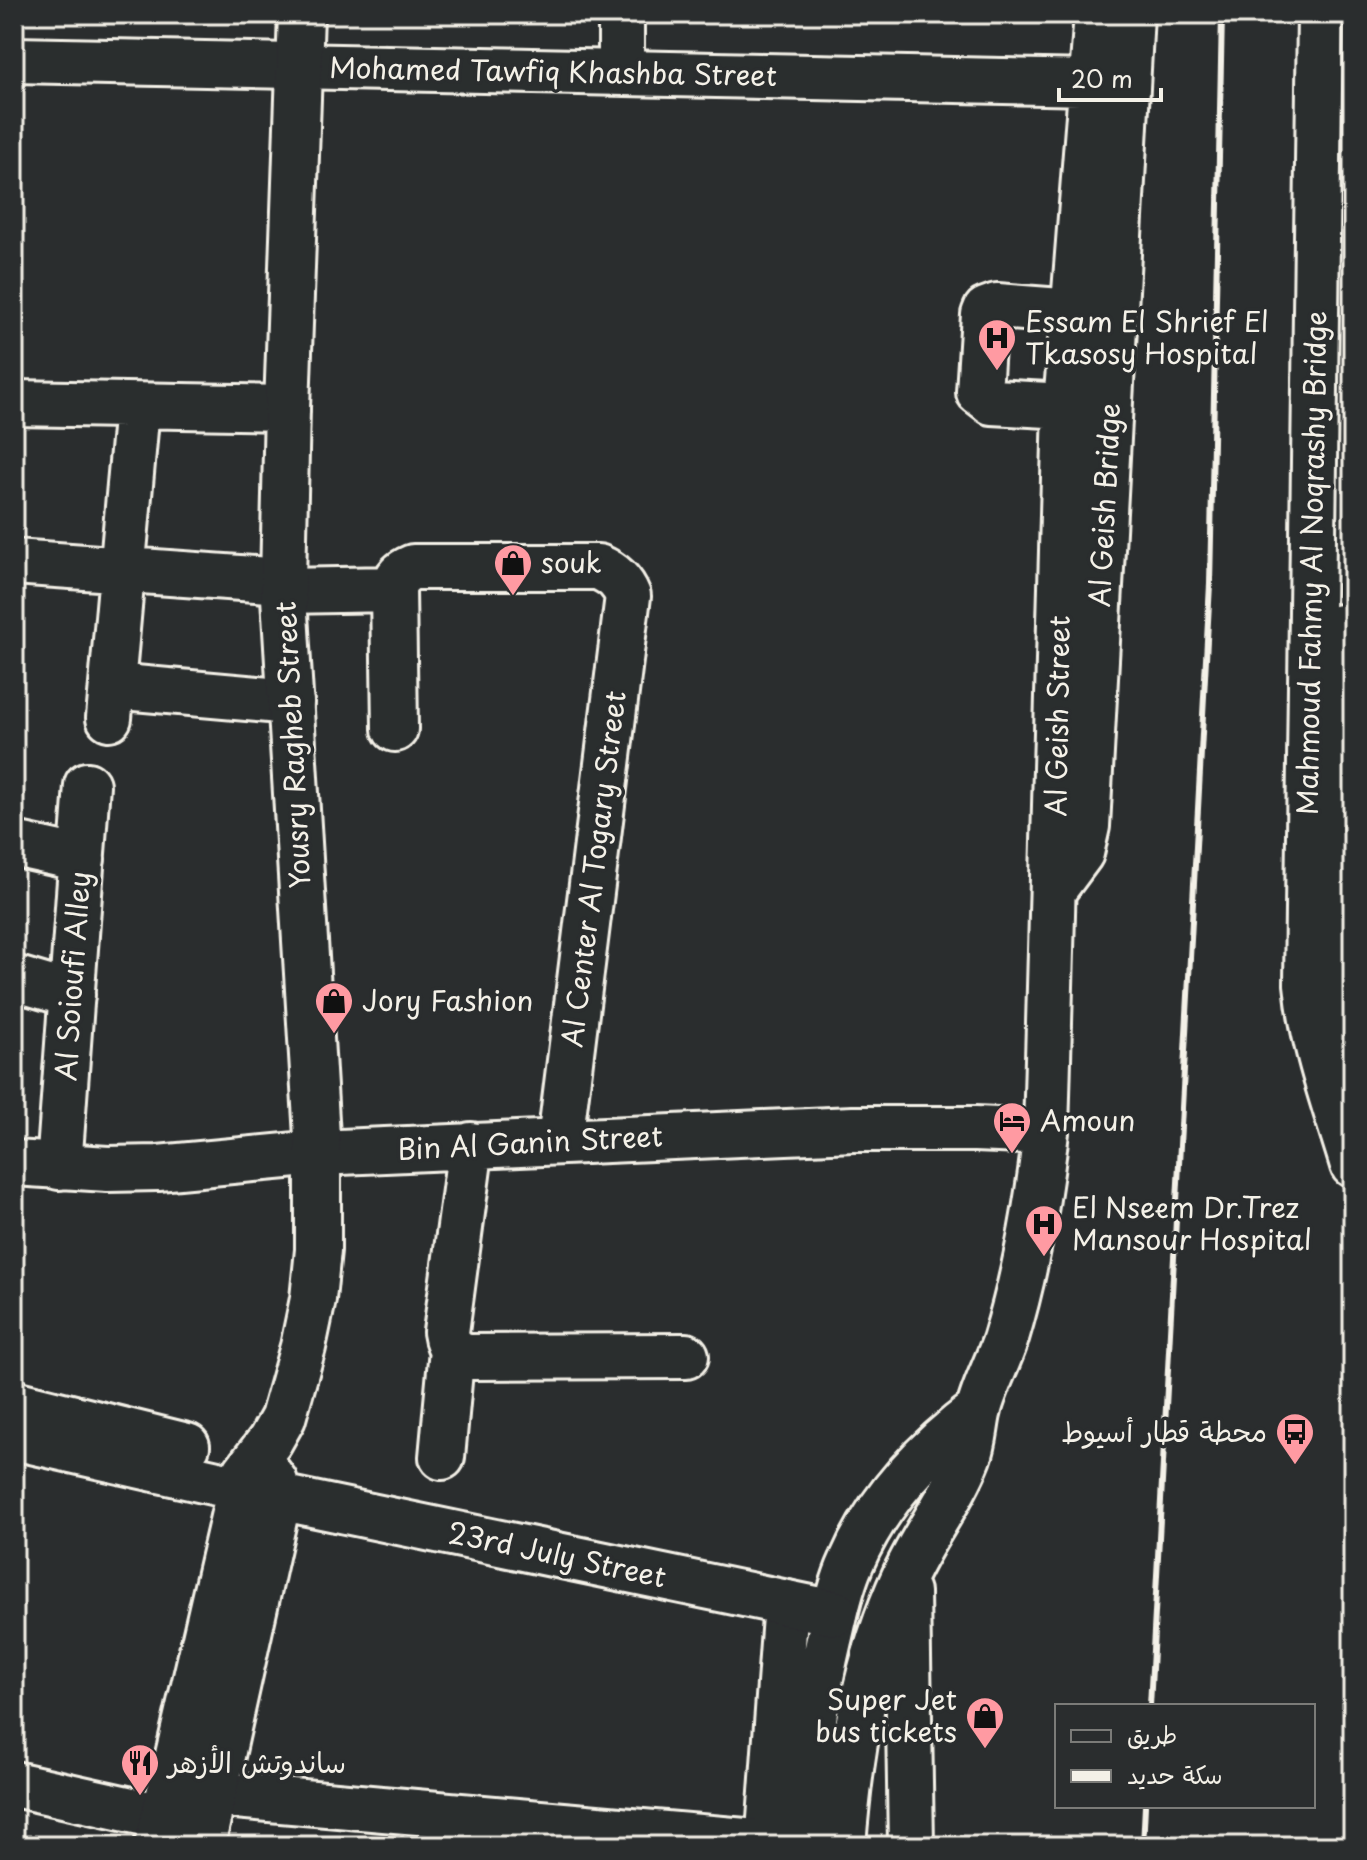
<svg xmlns="http://www.w3.org/2000/svg" width="1367" height="1860" viewBox="0 0 1367 1860" font-family="'Playpen Sans','Playpen Sans Arabic',sans-serif">
  <rect width="100%" height="100%" fill="#2a2d2e"/>
  <filter id="ink" filterUnits="userSpaceOnUse"><feTurbulence type="fractalNoise" baseFrequency=".0125" numOctaves="2"/><feDisplacementMap in="SourceGraphic" scale="16" xChannelSelector="R" yChannelSelector="G"/><feConvolveMatrix kernelMatrix="1 2 1 2 8 2 1 2 1" color-interpolation-filters="sRGB"/></filter>
  <g filter="url(#ink)">
    <g fill="none" stroke-linecap="round" stroke-linejoin="round">
      <g stroke="#f4f1e8" stroke-width="50">
        <path id="minor" d="M1320 14 1307 984C1313 1047 1335 1105 1353 1165
          M14 60 1092 83
          M621 73V14
          M14 403 287 408
          M1066 406 992 402 979 392 984 315 986 310 997 306 1074 312
          M14 562 283 581
          M284 591 393 589
          M1341 627 1337 924 1339 976 1353 1043
          M112 686 291 702
          M109 718 137 407
          M395 729 393 589C396 577 401 572 413 567H598C613 573 622 581 628 596L560 1141
          M14 844 82 859
          M1055 888 1081 853 1087 826 1131 14
          M14 978 72 995
          M471 1145 446 1332C448 1347 454 1354 469 1357L686 1356
          M14 1163 108 1169 158 1168 318 1153 853 1129H975L1046 1132
          M59 1167 87 785
          M442 1457 452 1349
          M907 1592 911 1846
          M14 1784 163 1817
          M213 1794 768 1843
          M768 1846 786 1603
          M801 1846C805 1776 813 1708 829 1640 835 1615 840 1587 851 1563 878 1500 925 1450 979 1410
          M843 1846C850 1752 865 1661 905 1575 924 1534 953 1498 969 1457 975 1441 975 1425 979 1409 985 1386 997 1364 1005 1341 1026 1272 1038 1203 1046 1132L1066 406 1097 14"/>
      </g>
      <g stroke="#f4f1e8" stroke-width="50">
        <path id="major" d="M14 1403 187 1446
          M14 1437 279 1497 835 1613
          M157 1846 241 1483 246 1472 270 1441 283 1418 303 1347 313 1299 318 1250V1153L283 581 287 408 301 14
          M202 1846 279 1497 275 1482 267 1471"/>
      </g>
      <use href="#minor" stroke="#2a2d2e" stroke-width="44"/>
      <use href="#major" stroke="#2a2d2e" stroke-width="44"/>
      <path stroke="#f4f1e8" stroke-width="6" d="M1150 1706 1210 584 1222 14
        M1143 1846 1145 1806"/>
    </g>
  </g>
  <defs>
    <g id="hospital-pin" transform="scale(2)"><path d="M0 17L-7.5 6A9.5 9.5 0 1 1 7.5 6Z" fill="#ff9aa2" stroke="#2a2d2e"/><path d="M-5-5h3v3.5h4V-5h3V5h-3V1.5h-4V5h-3Z" fill="#111"/></g>
    <g id="shop-pin" transform="scale(2)"><path d="M0 17L-7.5 6A9.5 9.5 0 1 1 7.5 6Z" fill="#ff9aa2" stroke="#2a2d2e"/><path d="M-5-2.5h2.3a2.7 3.5 0 0 1 5.4 0H5L5.5 6h-11ZM-1.5-2.5h3a1.5 2.3 0 0 0-3 0Z" fill="#111"/></g>
    <g id="hotel-pin" transform="scale(2)"><path d="M0 17L-7.5 6A9.5 9.5 0 1 1 7.5 6Z" fill="#ff9aa2" stroke="#2a2d2e"/><path d="M-6-4.5h1.5V1H6V5H4.5V3h-9V5H-6ZM-4 0a1.8 1.8 0 1 1 3.6 0ZM.5 0V-2.5h3Q6-2.5 6 0Z" fill="#111"/></g>
    <g id="bus-pin" transform="scale(2)"><path d="M0 17L-7.5 6A9.5 9.5 0 1 1 7.5 6Z" fill="#ff9aa2" stroke="#2a2d2e"/><path d="M-5-6H5V4H4V6H2V4H-2V6H-4V4H-5ZM-3.5-4V0h7V-4ZM-3.5 1.2v1.5H-2V1.2ZM2 1.2v1.5H3.5V1.2Z" fill="#111"/></g>
    <g id="restaurant-pin" transform="scale(2)"><path d="M0 17L-7.5 6A9.5 9.5 0 1 1 7.5 6Z" fill="#ff9aa2" stroke="#2a2d2e"/><path d="M-5-6h1v4h1v-4h1v4h1v-4h1v5L-1.5 .5V6h-2V.5L-5-1ZM5-6V6H3V1.5H1.5Q1.5-4 5-6Z" fill="#111"/></g>
  </defs>
  <g fill-rule="evenodd">
    <use href="#hospital-pin" x="997" y="338"/>
    <use href="#shop-pin" x="513" y="563"/>
    <use href="#shop-pin" x="334" y="1001"/>
    <use href="#hotel-pin" x="1012" y="1121"/>
    <use href="#hospital-pin" x="1044" y="1224"/>
    <use href="#bus-pin" x="1295" y="1432"/>
    <use href="#shop-pin" x="985" y="1716"/>
    <use href="#restaurant-pin" x="140" y="1763"/>
  </g>
  <g text-anchor="middle" stroke-width="7" stroke-linejoin="round" paint-order="stroke">
    <g font-size="28" fill="#f4f1e8" stroke="#2a2d2e">
      <text transform="translate(553 72) rotate(1)" y="10">Mohamed Tawfiq Khashba Street</text>
      <text transform="translate(1105 505) rotate(-87)" y="10">Al Geish Bridge</text>
      <text transform="translate(1312 563) rotate(-89)" y="10">Mahmoud Fahmy Al Noqrashy Bridge</text>
      <text transform="translate(1058 716) rotate(-89)" y="10">Al Geish Street</text>
      <text transform="translate(293 745) rotate(-93)" y="10">Yousry Ragheb Street</text>
      <text transform="translate(594 869) rotate(-83)" y="10">Al Center Al Togary Street</text>
      <text transform="translate(73 976) rotate(-86)" y="10">Al Soioufi Alley</text>
      <text transform="translate(530 1143) rotate(-3)" y="10">Bin Al Ganin Street</text>
      <text transform="translate(557 1555) rotate(12)" y="10">23rd July Street</text>
    </g>
    <g font-size="28" fill="#f4f1e8" stroke="#2a2d2e" text-anchor="start">
      <text x="1025" y="332">Essam El Shrief El<tspan x="1025" dy="32">Tkasosy Hospital</tspan></text>
      <text x="541" y="573">souk</text>
      <text x="362" y="1011">Jory Fashion</text>
      <text x="1040" y="1131">Amoun</text>
      <text x="1072" y="1218">El Nseem Dr.Trez<tspan x="1072" dy="32">Mansour Hospital</tspan></text>
      <text x="1267" y="1442" text-anchor="end">محطة قطار أسيوط</text>
      <text x="957" y="1710" text-anchor="end">Super Jet<tspan x="957" dy="32">bus tickets</tspan></text>
      <text x="168" y="1773">ساندوتش الأزهر</text>
    </g>
  </g>
  <rect width="1367" height="1860" fill="none" stroke="#2a2d2e" stroke-width="48"/>
  <rect x="24" y="24" width="1319" height="1812" fill="none" stroke="#f4f1e8" stroke-width="3" filter="url(#ink)"/>
  <rect x="1055" y="1704" width="260" height="104" fill="#2a2d2e" stroke="#7b7b78" stroke-width="2"/>
  <rect x="1071" y="1730" width="40" height="12" fill="#2a2d2e" stroke="#7b7b78" stroke-width="2"/>
  <text x="1127" y="1744" font-size="24" fill="#f4f1e8">طريق</text>
  <rect x="1071" y="1770" width="40" height="12" fill="#f4f1e8" stroke="#7b7b78" stroke-width="2"/>
  <text x="1127" y="1784" font-size="24" fill="#f4f1e8">سكة حديد</text>
  <path d="M1059 88v12h102v-12" fill="none" stroke="#f4f1e8" stroke-width="4"/>
  <text x="1071" y="88" font-size="24" fill="#f4f1e8" stroke="#2a2d2e" stroke-width="6" paint-order="stroke">20 m</text>
</svg>
